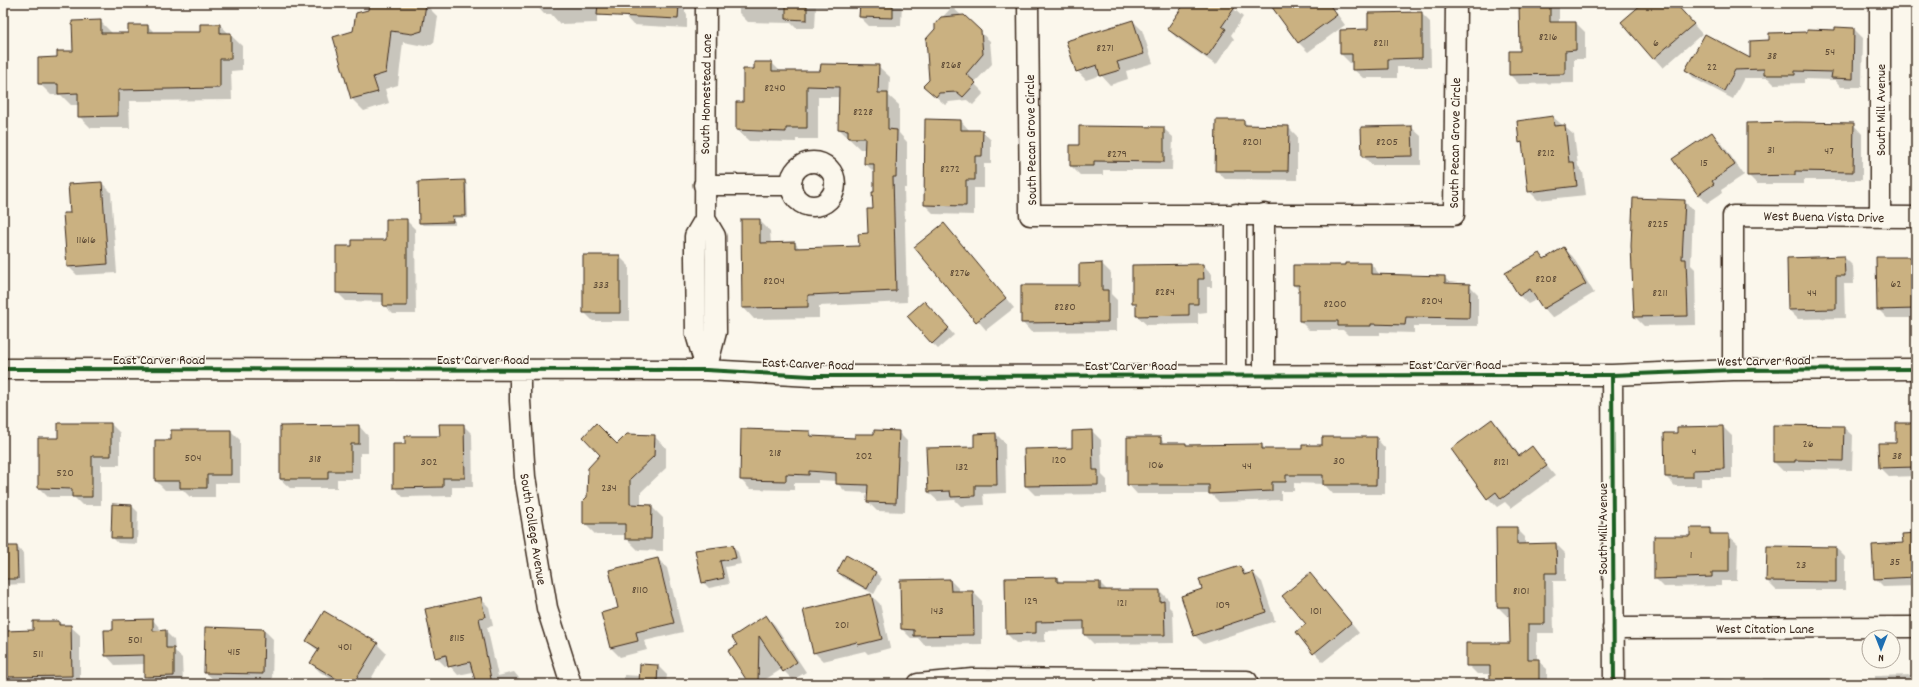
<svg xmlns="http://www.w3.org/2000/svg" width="1919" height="687" viewBox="0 0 1919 687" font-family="Dekko,sans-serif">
  <rect width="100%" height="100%" fill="#fbf7ec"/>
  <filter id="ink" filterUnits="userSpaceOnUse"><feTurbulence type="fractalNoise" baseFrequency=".025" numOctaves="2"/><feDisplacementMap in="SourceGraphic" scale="8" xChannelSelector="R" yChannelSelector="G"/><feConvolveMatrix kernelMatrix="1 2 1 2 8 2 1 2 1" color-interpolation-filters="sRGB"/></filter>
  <g filter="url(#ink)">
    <path fill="#0003" d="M370 3H409L426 5 438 17 434 43 424 46 403 42 398 85 385 89 389 103 364 111 352 99 334 38 354 32 369 11Z
      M534 3H685V12L687 14V28L633 25 624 15 597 16V23L560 24 551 14H544Z
      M739 3H902L901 26H869L860 17 861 8 816 7 815 28H796L791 23 748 22 739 13Z
      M1186 3H1227L1243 17 1231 35 1234 39 1216 65 1177 38 1168 29Z
      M1270 3H1329L1345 25 1308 52 1299 43Z
      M1520 3H1555L1559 6V23H1576L1585 32V59H1574V83L1519 84 1510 75 1521 52Z
      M1644 3H1675L1702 34 1663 68 1622 22Z
      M952 7 990 41 992 64 974 83 984 93 973 105 967 100 949 102 945 105 925 86 930 81 936 24Z
      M1421 13 1430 22 1431 67H1397V78H1363L1353 69V63H1350L1341 54V31L1369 30Z
      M100 21 112 33 129 34 148 26 155 33H201L220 25 242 46V70L231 71 232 100 129 101 130 128H91L79 116V105H71L61 95H51L39 83 58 58 74 52Z
      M1133 21 1142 30 1153 63 1126 71 1128 79 1110 85 1101 75 1086 80 1077 71Z
      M1836 28 1854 29 1863 38 1862 87H1841L1835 80 1804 79V83L1774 84 1768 78H1744L1733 99 1695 79 1686 70 1751 60 1770 41 1836 31Z
      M1912 37H1916V83L1912 80Z
      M755 63H772L781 72H821L878 66 890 77 889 96 899 105V133L907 142V188H904L907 302 819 306V318L754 319 743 307 759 220 770 231 771 244 795 243 800 249 860 247 869 234 874 210 875 173 865 163 866 149H860L839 129 840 97H818V139H796V142L749 141 737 130 755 70Z
      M1553 117 1574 135 1578 166 1583 172 1586 195 1538 200 1529 191 1523 145 1520 142Z
      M961 121 970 131H982L991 140V164H984V188H974V215L934 214 925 205Z
      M1244 121 1248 126 1288 127 1297 136V180L1225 179 1216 170Z
      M1853 124 1862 134V180H1804V184H1757L1748 175Z
      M1411 127 1421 136V165H1372L1363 156Z
      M1912 127H1916V171L1911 166Z
      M1163 128 1173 137 1172 170H1103V175H1080L1071 166Z
      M1712 133 1721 142 1744 175 1721 190 1722 193 1707 203 1698 194Z
      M465 181 467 184 468 218H455V225H423L420 223Z
      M102 183 111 192 117 273 77 275 68 266 71 214Z
      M1684 201 1693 210 1691 265 1695 269 1696 325 1644 326 1635 317Z
      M406 220 415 229 416 314H393L384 305V302L346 301 337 292 353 247 387 241Z
      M944 224 1014 308 986 330 916 247Z
      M1564 248 1573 257 1594 293 1552 318 1543 308 1538 299 1528 304 1519 295 1540 254 1545 260Z
      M619 256 629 266V321H593L584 312Z
      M1844 257 1853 266 1854 284H1844L1845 318 1798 319 1789 310Z
      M1916 258V318H1887L1878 309Z
      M1102 264 1111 273V294L1117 300V331L1031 332 1022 322 1080 286Z
      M1371 264 1380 275 1444 277 1451 284 1469 285 1478 294V326H1414V333L1380 332V335H1348L1343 330H1309L1300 321V291L1294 285V266Z
      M1203 265 1212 274V287H1207V312L1198 313V324L1147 325 1137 316V306L1133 302Z
      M930 308 954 335 938 349 932 343Z
      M1492 420 1501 429 1520 456 1532 448 1555 476 1511 508 1505 502 1497 507 1488 498Z
      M111 424 120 433V465H101V505H82L74 497H48L39 488V439H59Z
      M1916 424V476L1889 477 1880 468Z
      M463 425 472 434 473 487H452V496L403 497 394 487 406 445 441 437Z
      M359 426 368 436V453H360V479H337V488H290L280 479Z
      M1723 427 1732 436V478H1701V486H1675L1666 477 1678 434Z
      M1843 427 1853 436 1852 470 1804 469V471H1783L1774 462Z
      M231 431 240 440V483H215V497H190L183 490H165L156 481 172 441Z
      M1092 431 1101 440 1102 475 1107 480V494L1035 495 1026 486 1073 449Z
      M810 432 815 438 856 439 898 432 907 441 905 512 877 511 868 502 869 493 846 492 837 483V481L818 480V483H794V490L750 489 741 480Z
      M996 434 1005 443 1006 493 983 494 984 505 961 506 955 500 938 501 928 492 975 448Z
      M654 436 666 448V468L641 492V505L651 506 663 518V551L638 550 626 538V535H596L584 523 588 497 617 445Z
      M1160 438 1165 444H1185L1187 446 1261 445 1267 450H1303L1376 438 1385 448V494H1333L1324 484 1294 483V491H1281V500L1219 502 1211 494H1137L1128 484Z
      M3 465 4 466 5 497H3Z
      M113 505 132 506 138 512 137 544 118 543 112 537Z
      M1516 528 1525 537V545L1556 544 1565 553V581H1553L1554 633H1537V660L1547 669V684H1491V674H1477L1468 665 1511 644 1510 616H1507L1498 607Z
      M1709 529 1715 535H1728L1738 544 1737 581H1721V586L1664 587 1655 578 1691 537Z
      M1916 534V586L1884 587 1875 578 1904 544Z
      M732 546 738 552 741 564 725 567 729 584 709 588 703 582 696 551Z
      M3 547H17L23 553 24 584 3 585Z
      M1836 548 1845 557V590H1776L1767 581Z
      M658 559 667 568 683 632 644 641 647 650 620 657 611 648 620 609Z
      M1240 567 1248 575 1253 573 1262 582 1275 621 1204 644 1194 635 1203 589Z
      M838 572 876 573 882 579 874 594 844 578Z
      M1056 578 1062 583H1100L1108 591H1160L1169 600V607L1173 611 1174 643 1094 644 1085 635V630L1045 631V642L1016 643 1007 634Z
      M950 580 959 589V592H973L982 601V644L924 645 918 638H911L902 629Z
      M1319 584 1359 633 1323 662 1297 633 1307 624Z
      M871 595 880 604 890 648 868 654 865 651 823 661 814 652Z
      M480 598 489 607 493 626 487 627 498 676 514 672 524 684H477L473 672 458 675 449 665 445 666 436 657Z
      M766 616 775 625 806 672 793 680 782 669 758 684H753L739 645Z
      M153 620 162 631H165L174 640 175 651 182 658 183 684H153L145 676V664L115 665 106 655 114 631Z
      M59 622 63 626H70L80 635V684H3V634L34 631Z
      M264 630 273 639 272 682 215 681 205 672Z
      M307 641 377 644 386 653 368 684H340L320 672 311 663 318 651Z
      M658 666 667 675 666 683 686 684H624V675L640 676Z
      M1916 675V684H1763V678H1829L1834 683 1875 681V676Z
      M1655 678 1725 679 1730 684H1655Z"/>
    <path fill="#cab181" stroke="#3b2a1e" d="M369 3 426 4 422 31 412 34 391 31 386 73 373 77 378 92 351 99 333 37 353 31 356 13 368 10Z
      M598 3 679 4 678 19 597 15Z
      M786 3H807V20L786 19Z
      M860 3H893V18L859 17Z
      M1185 3H1238L1222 26 1226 29 1207 57 1167 29Z
      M1269 3H1328L1337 15 1298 43Z
      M1519 3H1550V22H1576V50L1565 51V74L1509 75V51H1520Z
      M1643 3H1675L1694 24 1653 59 1621 22Z
      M1422 12V58L1388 59V69L1352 70V54H1340V30L1368 29V13Z
      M964 15 981 31 983 54 966 74 976 83 963 97 957 92 939 93 936 97 923 86 929 80 926 39 935 29V24L941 17Z
      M101 20V33H128V25H148V32H200V24H220V33H231V59H220V88L118 90V116L78 117V93L58 94V84H38V58L57 57V51H73L72 21Z
      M1133 20 1144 54 1117 62 1120 70 1100 76 1097 65 1076 72 1066 41Z
      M1835 27 1854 28 1853 79 1831 78 1832 72 1795 71V75H1764V69L1735 70 1724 91 1685 70 1705 34 1750 58V41L1769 40V33L1807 32V29L1835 30Z
      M754 62H772V71H820L821 64 879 65 878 93H888V129L897 130 896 177H893L896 291 808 295V307L742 308 741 219H760V243L795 242V248L859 246 858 234 868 233 867 209H873L872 192H874V164H864L865 138H848V130L838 129 839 87 807 86V128H786V132L736 130V102H743V69H754Z
      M1553 116 1554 126 1565 125 1569 162H1574L1577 186 1528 192 1522 142 1519 143 1517 121Z
      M925 119 961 120V130H983L982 156H975V180H966V206L924 205Z
      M1216 120H1244V125L1289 126 1288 171H1215Z
      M1795 122 1854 123 1853 172 1795 171V175L1747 176V123Z
      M1079 126 1164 127V162L1094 161V166H1070V145H1079Z
      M1412 126 1413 156 1362 157 1361 127Z
      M1712 132 1735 165 1712 181 1714 184 1698 195 1672 159Z
      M465 180 466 216H452L453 222 419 223 418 182Z
      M102 182 108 264 67 267 63 213H70L68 184Z
      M1633 198 1685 200 1682 259H1686L1688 316 1634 317 1631 246Z
      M386 219H407V306H383V294L336 293V246H352V240H386Z
      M944 223 1006 298 976 322 914 247Z
      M1564 247 1586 284 1543 309 1530 289 1519 296 1505 273 1540 253 1544 259Z
      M583 255H620V313H583Z
      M1844 256 1845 276H1836V309L1788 310 1787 258Z
      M1876 257H1916V309L1877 310Z
      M1102 263V290H1108V322L1021 323V285H1079V264Z
      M1345 263H1371V274L1445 276V283L1470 284 1469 318 1406 317 1405 325 1371 324V326H1338V321H1299V285H1293V265H1345Z
      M1203 264 1204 279H1198V304H1189V315L1136 316V303H1132V265Z
      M924 301 949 328 932 344 907 316Z
      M1492 419 1519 456 1532 446 1547 466 1501 499 1496 492 1487 499 1451 449Z
      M58 423H111V456H92V497H72V489L38 488V438H58Z
      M596 423 617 444 627 434 655 435 654 456 630 479V504L652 505 651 539H625V524H583V501L587 497 588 468 600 455 583 437Z
      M1896 423H1916V467L1879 468 1878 443H1896Z
      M439 424H464L465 478H443V487L393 488V444H405V436H440Z
      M359 425V444H351V471H328V479H280V426Z
      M1773 425 1844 426 1843 461 1795 460V462H1773Z
      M1723 426 1724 469 1693 470V477H1665L1664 433H1677V427Z
      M741 429 810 431V436L855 438V434H874V430L899 431 896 503 867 502 868 485 836 484V473L809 471V475L786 474V481L740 480Z
      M171 430H231V475H207V488H180V481H155V440H171Z
      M1092 430 1093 470H1098V485L1025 486 1024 449 1072 448V431Z
      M996 433 997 485H975V496L951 497 950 491 928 492 926 448 974 447V434Z
      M1127 437H1161V443H1186V445L1262 444V449H1302V445H1322V437H1377L1376 485H1323V475H1286V482H1272V491L1209 494V485H1127Z
      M112 504 132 505V538H111Z
      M1496 527H1517V544L1556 543 1557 573H1545V624H1528V659H1539V684H1490V666H1466V643H1510L1509 607H1497Z
      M1690 528H1710V534H1729V572H1712V577L1654 579V536H1690Z
      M1916 533V577L1874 579 1872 545 1903 543 1902 534Z
      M733 545 736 558 720 561 724 578 702 583 695 550Z
      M3 546H17L18 579H3Z
      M1767 546 1836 547V582L1766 581Z
      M846 555 876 572 867 589 837 572Z
      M658 558 674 623 636 632 638 641 610 648 601 613 618 608 609 570Z
      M1240 566 1244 575 1253 572 1266 612 1194 636 1181 596 1202 589 1199 579Z
      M1310 573 1351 623 1313 654 1296 632 1306 624 1282 596Z
      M1057 577V582H1100V590H1160V602L1164 601 1165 635H1084V621L1036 622V633L1006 634 1005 578Z
      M950 579 951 591H973L974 635 914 636V630L901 629 900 580Z
      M871 594 882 639 858 645 857 642 813 653 803 610Z
      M481 597 485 617 479 618 492 684H476L470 662 448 667 446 655 435 658 425 609Z
      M324 611 378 643 353 684H345L310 663 319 649 306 641Z
      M766 615 797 662 783 672 759 636 758 684H749L728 651 737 645 732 637Z
      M153 619V631L166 630V648H174V676L144 677V655L105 656 104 630H113V620Z
      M33 621H59V625H71L72 676 6 677 5 631 33 630Z
      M205 627 264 629 263 674 204 673Z
      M640 664 658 665 657 684H639Z"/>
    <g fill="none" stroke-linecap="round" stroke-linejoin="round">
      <g stroke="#3b2a1e" stroke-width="23">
        <path id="minor" d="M706 3 705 219 715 236 716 332 706 370
          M1028 3 1030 215H1454L1456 3
          M791 184a22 22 0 1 1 44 0a22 22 0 1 1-44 0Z
          M704 185H791
          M1264 214V376
          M1880 217V3
          M705 219 695 236V258L696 334 706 368
          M3 369 706 370 811 376 1612 375 1733 370 1916 369
          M1733 370V216L1916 217
          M520 371V401L525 477 547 608 571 684
          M1612 375 1614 684
          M1236 376V214
          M1613 628 1916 627
          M918 684 973 679 1247 681V684"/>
      </g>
      <use href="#minor" stroke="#fbf7ec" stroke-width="20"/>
      <g stroke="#fbf7ec" stroke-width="6">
        <path id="cycleway" d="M3 369 706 370 811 376 1612 375 1733 370 1916 369
          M1612 375 1614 684"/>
      </g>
      <use href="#cycleway" stroke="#1b5e20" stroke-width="4"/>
    </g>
  </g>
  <g text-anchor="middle" stroke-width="3" stroke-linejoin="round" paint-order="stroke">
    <g font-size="12" fill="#5f4c37">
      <text x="1548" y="40">8216</text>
      <text x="1381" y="46">8211</text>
      <text x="1656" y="46">6</text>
      <text x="1105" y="51">8271</text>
      <text x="1830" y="55">54</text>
      <text x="1772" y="59">38</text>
      <text x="951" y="68">8268</text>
      <text x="1712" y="70">22</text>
      <text x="775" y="91">8240</text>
      <text x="863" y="115">8228</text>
      <text x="1252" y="145">8201</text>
      <text x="1387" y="145">8205</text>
      <text x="1771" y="153">31</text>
      <text x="1829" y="154">47</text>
      <text x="1546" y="156">8212</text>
      <text x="1117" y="157">8279</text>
      <text x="1704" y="166">15</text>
      <text x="950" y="172">8272</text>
      <text x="1658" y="227">8225</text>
      <text x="86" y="243">11616</text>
      <text x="960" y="276">8276</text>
      <text x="1546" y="282">8208</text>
      <text x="774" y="284">8204</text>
      <text x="1896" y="287">62</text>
      <text x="601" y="288">333</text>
      <text x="1165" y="295">8284</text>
      <text x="1660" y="296">8211</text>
      <text x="1812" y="296">44</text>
      <text x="1432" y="304">8204</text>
      <text x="1335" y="307">8200</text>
      <text x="1065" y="310">8280</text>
      <text x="1808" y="447">26</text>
      <text x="1694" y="455">4</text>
      <text x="775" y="456">218</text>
      <text x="864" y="459">202</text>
      <text x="1897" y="459">38</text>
      <text x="193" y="461">504</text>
      <text x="315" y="462">318</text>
      <text x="1059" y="463">120</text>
      <text x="1339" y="464">30</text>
      <text x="429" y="465">302</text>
      <text x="1501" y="465">8121</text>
      <text x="1156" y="468">106</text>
      <text x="1247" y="469">44</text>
      <text x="962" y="470">132</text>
      <text x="65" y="476">520</text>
      <text x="609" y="491">234</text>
      <text x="1691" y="558">1</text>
      <text x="1895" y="565">35</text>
      <text x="1801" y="568">23</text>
      <text x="640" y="593">8110</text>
      <text x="1521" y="594">8101</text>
      <text x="1031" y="604">129</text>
      <text x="1122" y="606">121</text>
      <text x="1223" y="608">109</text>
      <text x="937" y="614">143</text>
      <text x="1316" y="614">101</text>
      <text x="842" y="628">201</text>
      <text x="457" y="641">8115</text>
      <text x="135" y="643">501</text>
      <text x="345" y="650">401</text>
      <text x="234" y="655">415</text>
      <text x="38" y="657">511</text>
    </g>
    <g font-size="14" fill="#3b2a1e" stroke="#fbf7ec">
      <text transform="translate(705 94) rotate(-89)" y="5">South Homestead Lane</text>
      <text transform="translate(1880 110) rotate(-90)" y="5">South Mill Avenue</text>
      <text transform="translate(1030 140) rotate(-91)" y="5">South Pecan Grove Circle</text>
      <text transform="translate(1454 143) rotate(-89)" y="5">South Pecan Grove Circle</text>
      <text transform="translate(1824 216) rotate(1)" y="5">West Buena Vista Drive</text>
      <text x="159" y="364">East Carver Road</text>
      <text x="483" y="364">East Carver Road</text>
      <text transform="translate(1764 360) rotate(-1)" y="5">West Carver Road</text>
      <text transform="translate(808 363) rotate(2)" y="5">East Carver Road</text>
      <text x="1455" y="369">East Carver Road</text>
      <text x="1131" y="370">East Carver Road</text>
      <text transform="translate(534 529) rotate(81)" y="5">South College Avenue</text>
      <text transform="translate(1602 529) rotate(-90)" y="5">South Mill Avenue</text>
      <text x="1765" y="633">West Citation Lane</text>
    </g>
  </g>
  <rect width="1919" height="687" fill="none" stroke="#fbf7ec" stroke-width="16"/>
  <rect x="8" y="8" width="1903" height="671" fill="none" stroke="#3b2a1e" stroke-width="1.5" filter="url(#ink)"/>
  <g transform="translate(1881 649) rotate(180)"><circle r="19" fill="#fbf7ec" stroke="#aea59a"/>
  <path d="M0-3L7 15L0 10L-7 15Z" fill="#1f6fb2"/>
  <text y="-6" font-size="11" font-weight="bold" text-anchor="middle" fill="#3b2a1e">N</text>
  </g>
</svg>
